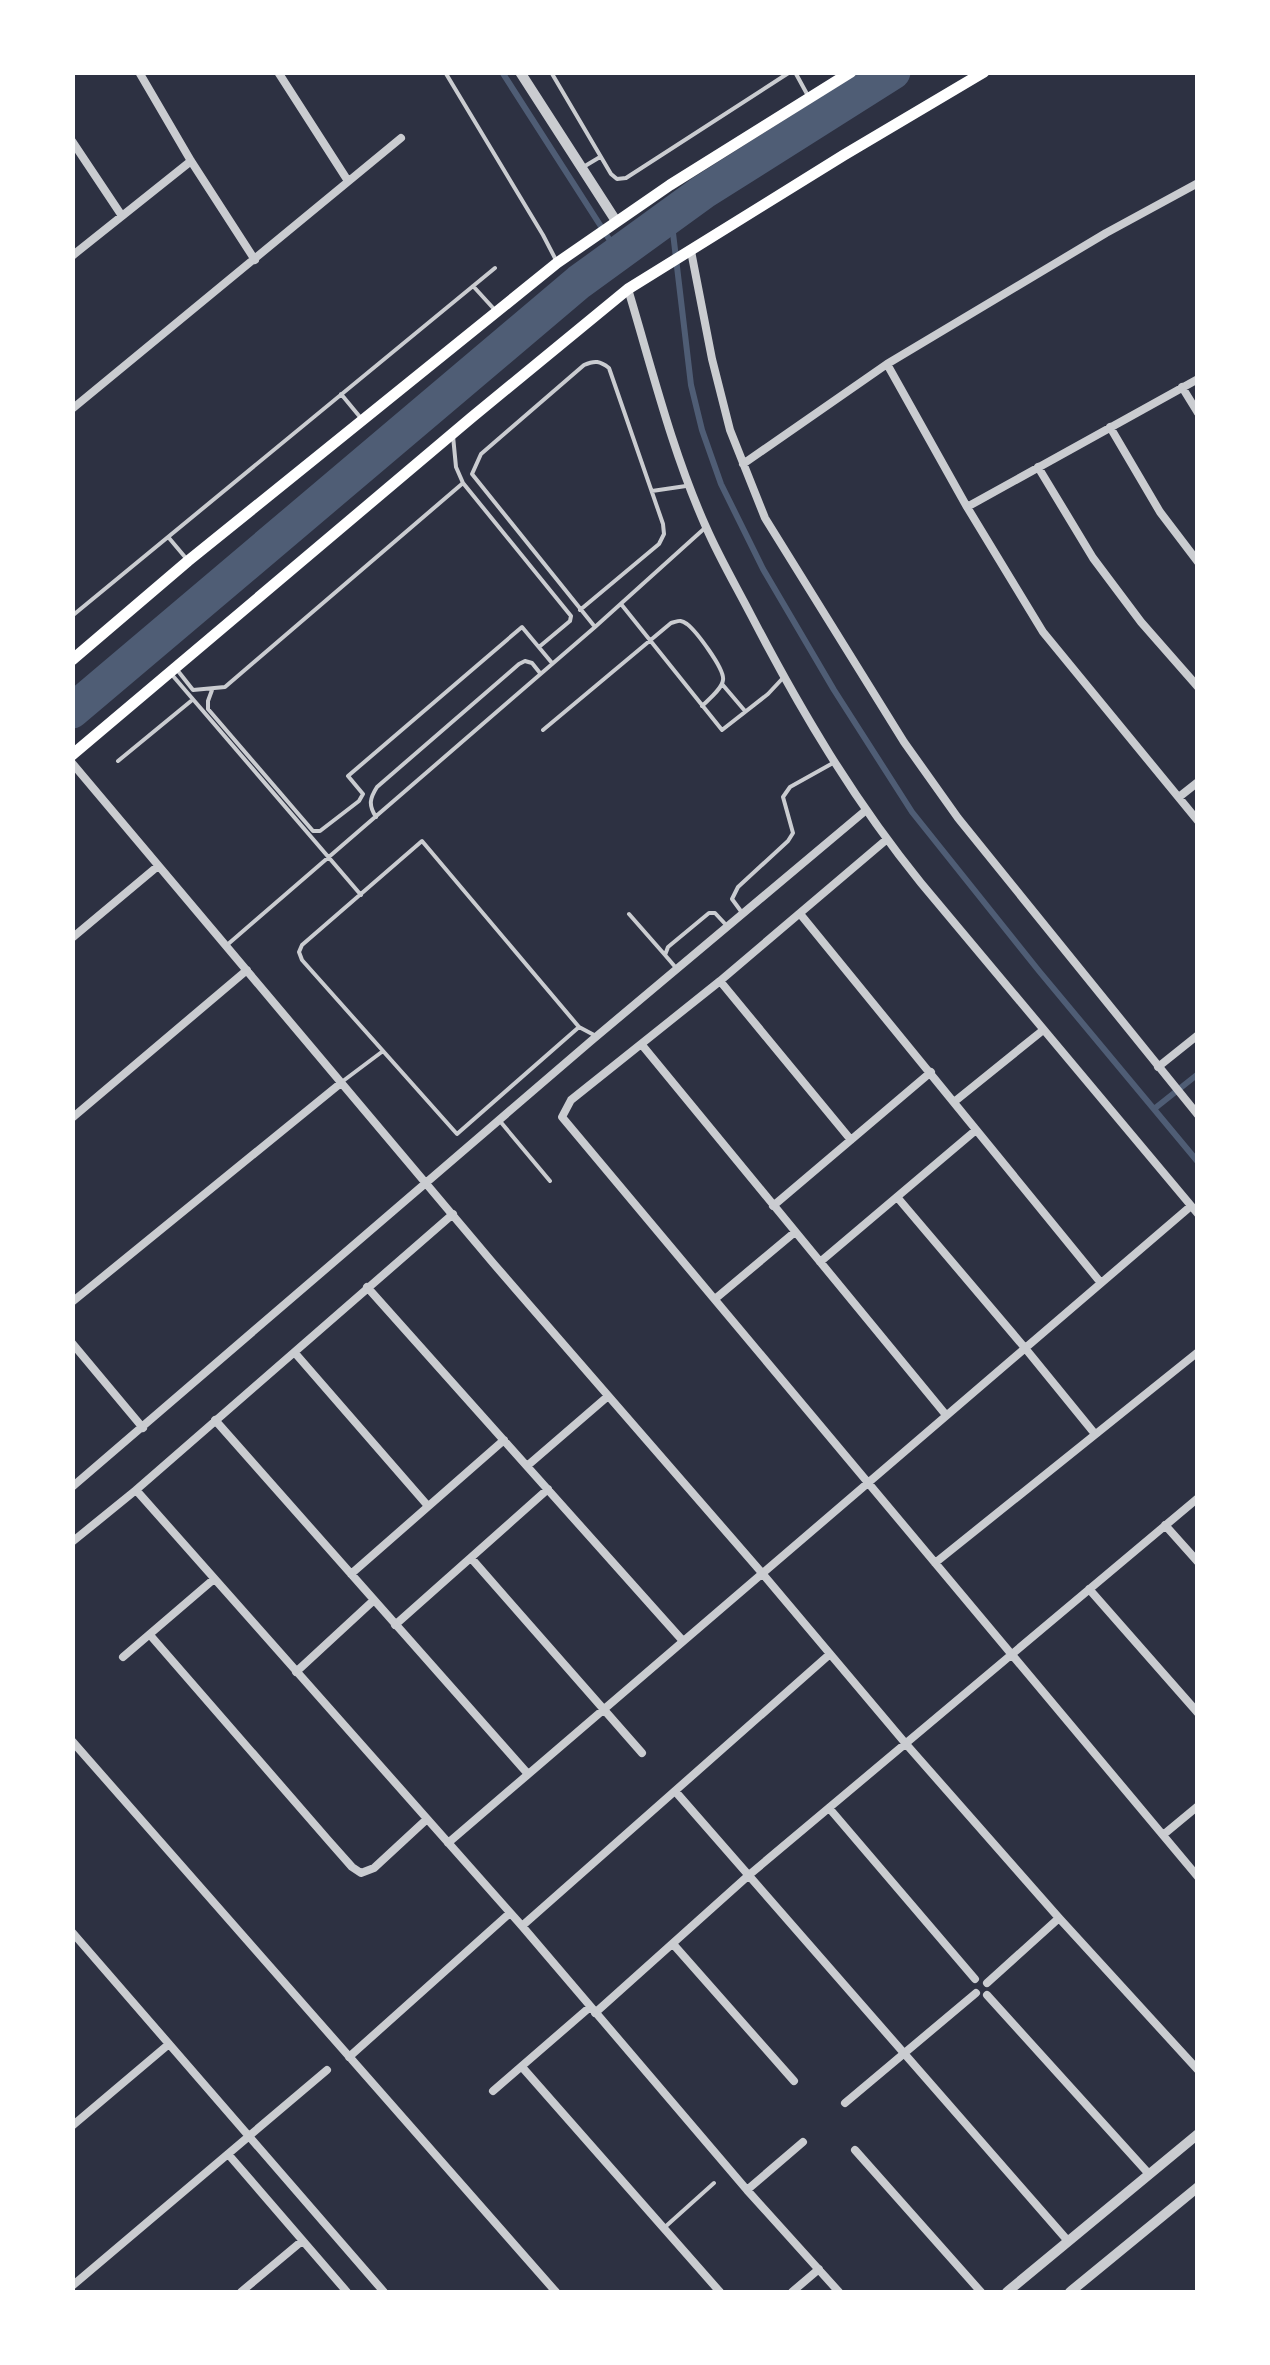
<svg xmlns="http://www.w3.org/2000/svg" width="1270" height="2365" viewBox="0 0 1270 2365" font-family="Mulish,sans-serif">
  <rect width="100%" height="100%" fill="#2d3142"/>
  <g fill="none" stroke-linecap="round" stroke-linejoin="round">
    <path stroke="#4f5d75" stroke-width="6" d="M502 72 618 253
      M671 216 691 385 702 430 721 484 763 569 834 690 912 812 1039 971 1198 1162
      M1154 1109 1198 1074"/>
    <path stroke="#4f5d75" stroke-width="35" d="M72 711 579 282 703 192 893 72"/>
    <path stroke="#caccd0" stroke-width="4" d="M445 72 543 235 557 262
      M551 72 611 174 617 179 626 178 790 72
      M795 72 807 94
      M585 166 600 157
      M473 286 494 309
      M341 394 360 417
      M453 436 456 467 463 483 571 616 570 621 539 647
      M652 491 686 486
      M169 538 185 557
      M621 604 722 730 768 694 782 679
      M580 610 659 544 664 534 663 524 609 368C600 361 595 360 584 365L481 454 472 474 595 627
      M72 616 495 268
      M178 671 193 690 225 687 463 483
      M173 676 361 895
      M722 684 745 711
      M212 690 208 701V709L313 831H320L359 801 363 794 348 776 522 627 552 663
      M543 730 671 623C679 621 680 619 687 624 696 631 725 669 723 680 722 689 709 699 702 706
      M118 761 191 701
      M376 817C368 805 370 798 377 787L519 664 525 661 532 663 540 673
      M422 841 579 1027 457 1134 302 960 299 952 302 945Z
      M629 914 665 955
      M743 914 732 899 738 887 788 841 793 833 783 797 790 787 833 763
      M227 945 595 627 706 527
      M677 969 665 955 668 947 709 913H715L728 927
      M579 1027 596 1036
      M343 1081 383 1051
      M499 1120 550 1181
      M665 2227 714 2183"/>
    <path stroke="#caccd0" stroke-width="8" d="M139 72 191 161 255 260
      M278 72 348 181
      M72 141 122 216
      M691 251 712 359 730 430 765 518 904 742 958 818 1198 1115
      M72 256 191 161
      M628 289C652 369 672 451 706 527 719 557 736 586 751 615 801 711 853 799 921 883L1198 1214
      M887 364 967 507 1043 632 1198 821
      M1182 387 1198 413
      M72 409 401 138
      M1110 427 1160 512 1198 562
      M743 464 887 364 1106 233 1198 183
      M1038 467 1093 558 1141 622 1198 687
      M967 507 1198 379
      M72 763 493 1263 762 1573 906 1744 1059 1918 1198 2070
      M1179 797 1198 782
      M886 840 720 981 571 1100 562 1117 1198 1877
      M801 915 1101 1283
      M72 938 158 866
      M720 981 851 1140
      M642 1045 946 1415
      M1158 1067 1198 1035
      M954 1102 1042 1031
      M72 1118 247 970
      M897 1197 1025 1348 1095 1434
      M773 1206 931 1072
      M820 1262 976 1130
      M367 1287 683 1641
      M715 1299 795 1232
      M72 1302 341 1083
      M72 1343 143 1428
      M295 1353 428 1506
      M215 1420 528 1774
      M527 1466 607 1397
      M72 1487 591 1041 865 811
      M136 1490 522 1926 747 2190 839 2292
      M1165 1525 1198 1562
      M72 1542 136 1490 453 1214
      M471 1558 642 1753
      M935 1563 1198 1352
      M351 1574 504 1440
      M1089 1589 1198 1713
      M395 1625 548 1489
      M150 1635 329 1841 352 1867 361 1873 374 1868 427 1819
      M123 1657 214 1579
      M296 1672 374 1600
      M72 1741 556 2292
      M675 1791 1068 2241
      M829 1808 975 1979
      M1163 1835 1198 1806
      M448 1843 1191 1206
      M522 1926 830 1654
      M72 1932 384 2292
      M673 1944 794 2081
      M987 1983 1059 1918
      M987 1995 1149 2174
      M595 2013 749 1875 1198 1498
      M349 2057 510 1913
      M522 2067 720 2292
      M493 2091 590 2007
      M845 2103 976 1993
      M72 2126 169 2044
      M855 2150 981 2292
      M228 2154 347 2292
      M747 2190 803 2142
      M72 2286 327 2070
      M241 2292 302 2241
      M792 2292 819 2269"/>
    <path stroke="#caccd0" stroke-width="10" d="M520 72 616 221
      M1007 2292 1198 2134
      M1070 2292 1198 2187"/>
    <path stroke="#fff" stroke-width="11" d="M72 660 188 561 557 263 670 185 851 72
      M72 755 471 418 628 289 844 155 984 72"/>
  </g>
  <rect width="1270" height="2365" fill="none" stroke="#ffffff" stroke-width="150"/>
</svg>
